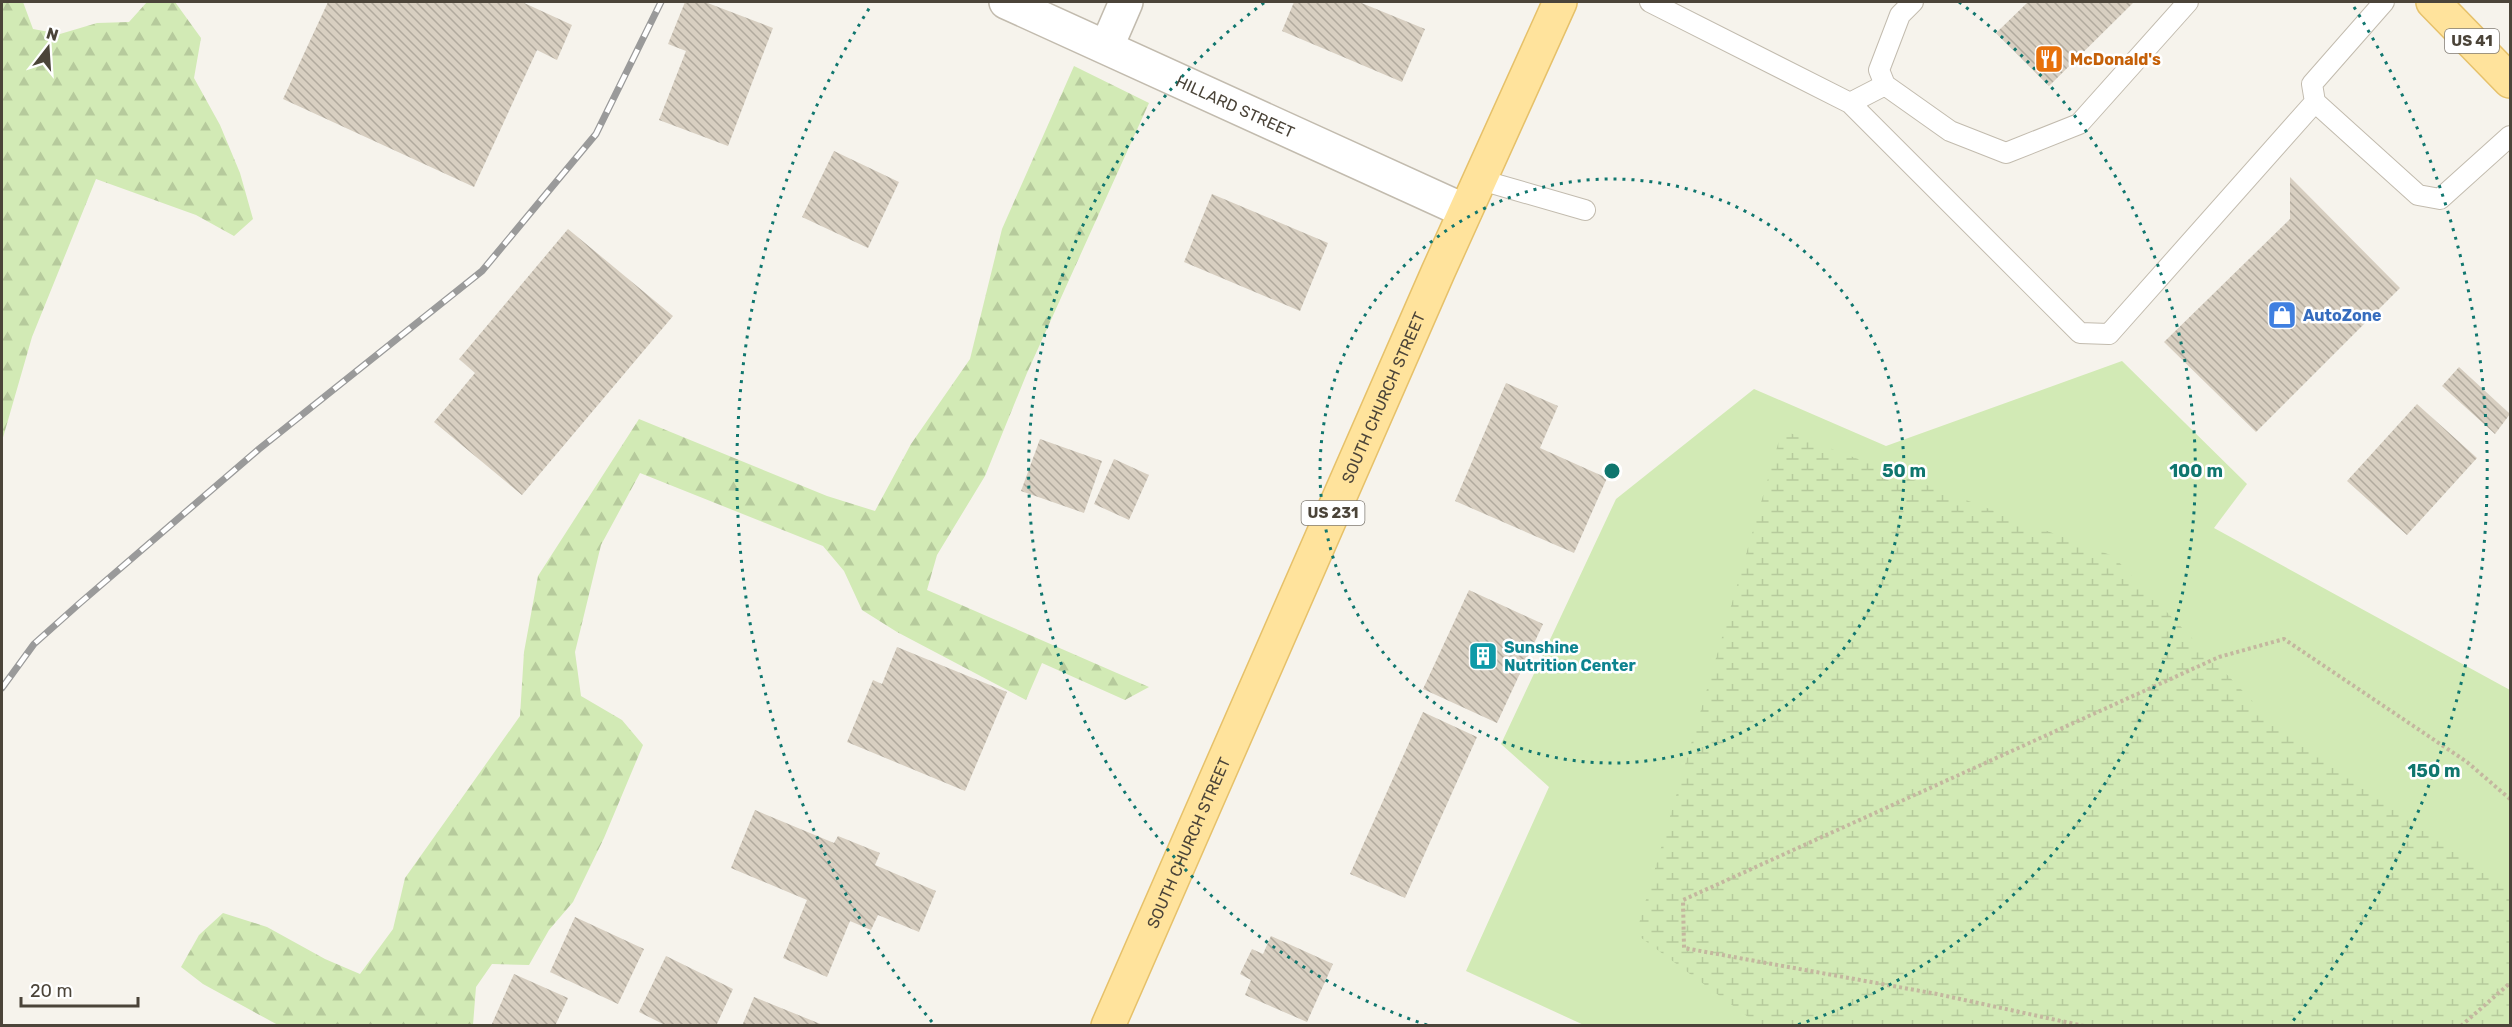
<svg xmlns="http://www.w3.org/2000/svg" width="2512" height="1027" viewBox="0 0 2512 1027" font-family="Rubik,sans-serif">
  <defs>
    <pattern id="forest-firs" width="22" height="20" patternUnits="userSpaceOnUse" patternTransform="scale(1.5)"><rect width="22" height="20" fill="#d2eab5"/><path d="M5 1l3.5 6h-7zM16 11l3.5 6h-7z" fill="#b6ca9c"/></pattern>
    <pattern id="wetland-marsh" width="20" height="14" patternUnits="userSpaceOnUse" patternTransform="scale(1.5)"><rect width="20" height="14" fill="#d2eab5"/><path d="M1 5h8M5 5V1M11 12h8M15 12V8" fill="none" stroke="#b6ca9c"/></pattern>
    <pattern id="building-back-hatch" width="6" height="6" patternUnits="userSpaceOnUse" patternTransform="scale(1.5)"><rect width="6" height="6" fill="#d8cfc1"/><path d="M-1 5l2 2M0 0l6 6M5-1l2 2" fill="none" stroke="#b1aa9e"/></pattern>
  </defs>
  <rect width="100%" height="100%" fill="#f6f3ec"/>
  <path fill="#d2eab5" d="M2122 361 2247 484 2214 528 2510 690V1025L1586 1026 1466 971 1549 787 1501 744 1616 499 1754 389 1886 446Z"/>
  <path fill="url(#forest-firs)" d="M2 2H23L33 29 60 34 97 23 129 22 147 2H175L201 38 194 78 220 125 240 173 253 219 234 236 196 215 96 179 32 337 2 441Z
    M1074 66 1149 103 1027 373 985 476 937 555 927 590 1149 687 1125 700 1042 663 1026 700 897 632 862 610 844 571 823 546 640 473 601 545 575 652 581 696 622 720 643 745 604 838 573 902 549 930 529 965 492 964 476 987 473 1025H278L203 984 181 967 199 935 223 913 267 927 325 959 360 974 393 929 405 878 520 716 524 652 538 576 639 419 827 496 875 511 911 444 970 359 1002 229Z"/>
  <path fill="url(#wetland-marsh)" d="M1782 430 2113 556 2261 710 2510 883V1025H1759L1636 934Z"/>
  <path fill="url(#building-back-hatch)" d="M328 2H522L572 25 557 60 537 50 474 187 283 99Z
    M685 2H705L773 28 728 146 659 120 686 51 668 44Z
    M1294 2H1359L1425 29 1402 82 1282 31Z
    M2028 2H2134L2049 86 1996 33Z
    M834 151 899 182 868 248 802 217Z
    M2290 177 2400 288 2256 432 2164 342 2290 219Z
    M1212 194 1328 243 1300 311 1184 262Z
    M568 229 673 316 522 495 434 422 475 373 459 359Z
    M2459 367 2510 414 2495 434 2442 386Z
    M1506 383 1558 406 1540 448 1607 478 1574 553 1455 501Z
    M2417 404 2477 458 2407 535 2347 481Z
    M1040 439 1102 461 1084 513 1021 491Z
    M1114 459 1149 475 1129 520 1094 504Z
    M1469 590 1543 624 1497 723 1423 689Z
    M897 647 1007 692 965 791 847 742 873 680 882 684Z
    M1423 712 1477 737 1405 898 1350 874Z
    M755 810 834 843 838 836 880 853 875 865 936 891 919 932 878 915 871 930 850 921 827 977 783 958 807 900 731 868Z
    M575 917 644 949 618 1004 550 972Z
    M1271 936 1333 964 1307 1022 1245 995 1251 980 1240 974 1252 949 1263 954Z
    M666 956 733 989 716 1026H667L639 1012Z
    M514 974 568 998 555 1026H491Z
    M754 997 823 1025V1026H742Z"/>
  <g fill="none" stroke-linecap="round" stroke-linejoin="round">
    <g stroke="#c2bbae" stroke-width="22">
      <path id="lane" d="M1650 2 1850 103 1885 85
        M1913 2 1900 15 1879 70 1885 85 1950 131 2006 153 2079 124 2188 2
        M2384 2 2312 84 2315 102 2418 195 2440 199 2510 136
        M1850 103 2080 333 2109 334 2315 102
        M1481 180 1585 210"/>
    </g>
    <g stroke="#c2bbae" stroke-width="36">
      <g id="street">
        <path id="s1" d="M1006 2 1465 211"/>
        <path d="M1107 46 1126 2"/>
      </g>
    </g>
    <g stroke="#e6c16a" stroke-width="36">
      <g id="primary">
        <path d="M2433 2 2510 81"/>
        <path id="s2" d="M1108 1026 1438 272 1560 2"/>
      </g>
    </g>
    <path stroke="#c4b79f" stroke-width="4" stroke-dasharray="3 3" stroke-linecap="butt" d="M2084 1026 1937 994 1684 948 1683 900 2219 657 2284 639 2467 762 2510 799
      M2461 1026 2510 983"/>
    <use href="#lane" stroke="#fff" stroke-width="20"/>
    <use href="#street" stroke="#fff" stroke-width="33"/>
    <use href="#primary" stroke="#ffe39c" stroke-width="33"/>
    <g stroke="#9a9a9a" stroke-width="7">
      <path id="rail" d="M2 688 34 644 80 603 259 449 482 271 596 134 661 2"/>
    </g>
    <use href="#rail" stroke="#fff" stroke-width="4.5" stroke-dasharray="14" stroke-linecap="butt"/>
  </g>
  <g fill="none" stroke="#0f766e" stroke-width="3" stroke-dasharray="3 6">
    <circle cx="1612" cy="471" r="292"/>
    <path d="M1427 1025A584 584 0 0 1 1265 2M1959 2A584 584 0 0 1 1797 1025"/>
    <path d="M932 1022A875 875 0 0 1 870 7M2354 7A875 875 0 0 1 2292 1022"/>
  </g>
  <defs>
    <g id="restaurant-square" transform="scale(1.5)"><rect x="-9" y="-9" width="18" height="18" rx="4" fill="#e8710a" stroke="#fff"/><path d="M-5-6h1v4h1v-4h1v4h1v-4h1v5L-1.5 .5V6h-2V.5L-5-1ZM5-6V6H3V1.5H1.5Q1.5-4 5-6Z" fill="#fff"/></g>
    <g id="shop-square" transform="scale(1.5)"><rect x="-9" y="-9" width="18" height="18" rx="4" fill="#3f7fe0" stroke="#fff"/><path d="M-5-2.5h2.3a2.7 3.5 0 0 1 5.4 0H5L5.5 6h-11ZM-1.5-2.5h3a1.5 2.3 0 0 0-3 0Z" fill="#fff"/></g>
    <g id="building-square" transform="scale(1.5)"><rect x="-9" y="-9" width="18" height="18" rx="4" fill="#0f9aa8" stroke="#fff"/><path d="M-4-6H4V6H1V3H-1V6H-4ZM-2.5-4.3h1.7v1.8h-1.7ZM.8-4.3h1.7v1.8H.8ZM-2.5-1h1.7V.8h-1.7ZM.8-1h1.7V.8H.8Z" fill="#fff"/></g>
  </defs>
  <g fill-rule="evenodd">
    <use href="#restaurant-square" x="2049" y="59"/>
    <use href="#shop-square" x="2282" y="315"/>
    <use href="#building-square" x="1483" y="656"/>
  </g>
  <g text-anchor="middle" stroke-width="5" stroke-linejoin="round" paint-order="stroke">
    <g fill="#fff" stroke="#817c74" stroke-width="1.5">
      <rect x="2445" y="29" width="54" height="24" rx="4.5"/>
      <rect x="1301.5" y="501" width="63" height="24" rx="4.5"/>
    </g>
    <g font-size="15" font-weight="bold" fill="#4b4439">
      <text x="2472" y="46">US 41</text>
      <text x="1333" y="518">US 231</text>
    </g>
    <g font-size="16" font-weight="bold" fill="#c56008" stroke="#fff" text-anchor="start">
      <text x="2070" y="65">McDonald's</text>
    </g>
    <g font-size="16" fill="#4b4439" stroke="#fff">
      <text dy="6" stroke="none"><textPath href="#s1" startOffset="252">HILLARD STREET</textPath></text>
      <text dy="6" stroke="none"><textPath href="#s2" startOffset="686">SOUTH CHURCH STREET</textPath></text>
      <text dy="6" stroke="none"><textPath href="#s2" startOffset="200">SOUTH CHURCH STREET</textPath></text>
    </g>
    <g font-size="16" font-weight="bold" fill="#366cbe" stroke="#fff" text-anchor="start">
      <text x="2303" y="321">AutoZone</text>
    </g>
    <g font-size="16" font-weight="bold" fill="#0d838f" stroke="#fff" text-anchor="start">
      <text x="1504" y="653">Sunshine<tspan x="1504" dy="18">Nutrition Center</tspan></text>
    </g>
  </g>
  <circle cx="1612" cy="471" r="9" fill="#0f766e" stroke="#fff" stroke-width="3"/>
  <g font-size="18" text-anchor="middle" font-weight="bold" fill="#0f766e" stroke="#fff" stroke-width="5" stroke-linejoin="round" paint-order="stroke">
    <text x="1904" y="477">50 m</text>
    <text x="2196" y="477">100 m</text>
    <text x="2434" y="777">150 m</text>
  </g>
  <rect width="2512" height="1027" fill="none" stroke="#4b4439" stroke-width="6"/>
  <g transform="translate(48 48) rotate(17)" stroke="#ffffff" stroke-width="4.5" paint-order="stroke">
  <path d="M0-4.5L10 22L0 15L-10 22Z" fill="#4b4439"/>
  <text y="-9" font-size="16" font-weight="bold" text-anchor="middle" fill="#4b4439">N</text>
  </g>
  <path d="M21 997v9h117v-9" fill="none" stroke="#4b4439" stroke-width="3"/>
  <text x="30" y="997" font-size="18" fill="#4b4439" stroke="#ffffff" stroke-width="4.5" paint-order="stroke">20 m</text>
</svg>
